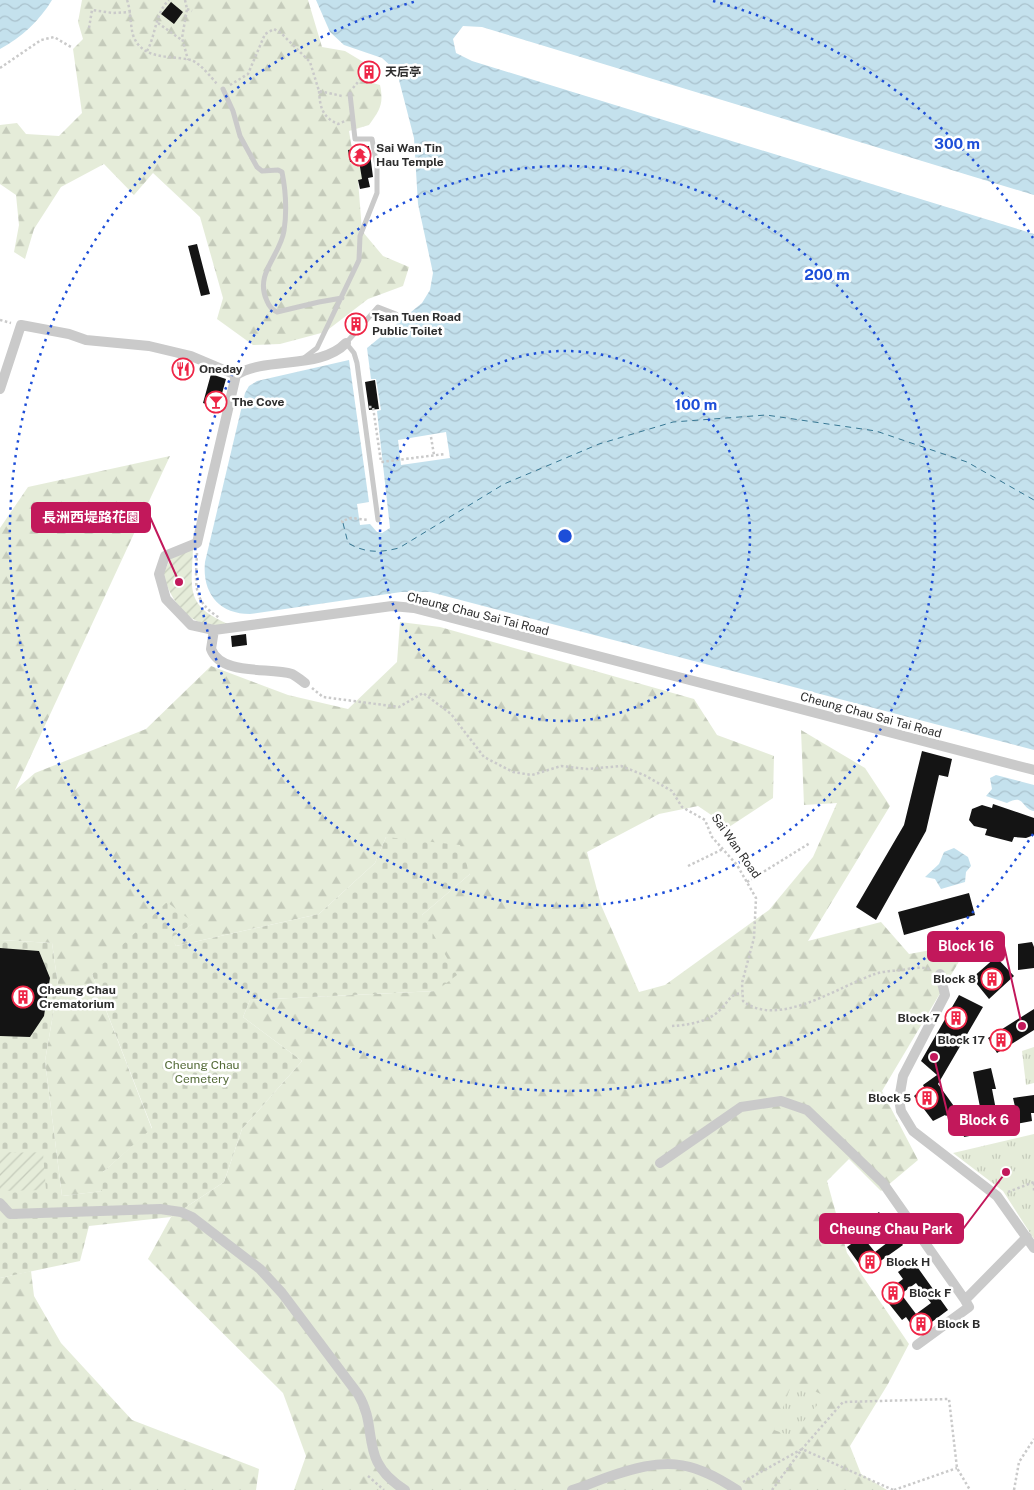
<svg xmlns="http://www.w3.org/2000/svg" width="1034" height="1490" viewBox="0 0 1034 1490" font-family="'Public Sans','Noto Sans TC',sans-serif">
  <defs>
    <pattern id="forest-firs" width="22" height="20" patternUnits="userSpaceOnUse" patternTransform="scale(1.25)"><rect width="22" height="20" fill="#e5ecd9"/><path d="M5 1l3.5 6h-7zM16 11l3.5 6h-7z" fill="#c5cbbb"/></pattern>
    <pattern id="cemetery-stones" width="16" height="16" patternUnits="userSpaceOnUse" patternTransform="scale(1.25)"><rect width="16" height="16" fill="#e5ecd9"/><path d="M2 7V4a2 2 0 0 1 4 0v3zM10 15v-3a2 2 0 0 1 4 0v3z" fill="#c5cbbb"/></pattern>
    <pattern id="park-tufts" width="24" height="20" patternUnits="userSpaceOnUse" patternTransform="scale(1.25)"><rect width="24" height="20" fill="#e5ecd9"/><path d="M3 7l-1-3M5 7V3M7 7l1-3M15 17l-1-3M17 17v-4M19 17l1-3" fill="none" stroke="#c5cbbb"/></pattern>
    <pattern id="garden-furrows" width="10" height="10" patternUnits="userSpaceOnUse" patternTransform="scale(1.25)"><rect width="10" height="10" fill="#e5ecd9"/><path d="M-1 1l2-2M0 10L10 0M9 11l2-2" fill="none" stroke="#c5cbbb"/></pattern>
    <pattern id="water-waves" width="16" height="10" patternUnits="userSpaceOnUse" patternTransform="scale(1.25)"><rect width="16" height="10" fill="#c4e1ed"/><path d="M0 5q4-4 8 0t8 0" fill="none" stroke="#a9c1cc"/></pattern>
  </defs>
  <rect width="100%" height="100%" fill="#fff"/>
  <path fill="url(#forest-firs)" d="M82 0H308L322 47 345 51 365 63 359 74 365 81 380 85C384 104 380 110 369 125L349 131 352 149 348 150 350 162 359 161 363 179 358 180 362 231 383 256 409 267 403 286 368 299 325 332 280 344 253 345 217 319 223 298 200 217 153 173 134 195 104 164 61 187 34 229 25 259 14 252 19 225 16 195 0 184V125L17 123 26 134 59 136 82 113 73 49 83 39 78 22Z
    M170 456 15 790 35 773 146 729 211 666 288 695 348 709 397 662 400 622 440 627 694 699 717 735 774 756 773 798 729 827 698 806 659 814 587 852 601 905 639 992 665 985 769 910 813 857 837 803 804 805 801 730 865 768 890 806 808 941 881 922 909 954 970 943 882 1091 918 1160 881 1191 849 1159 827 1181 847 1253 909 1344 888 1384 850 1446 861 1474 887 1490H294L306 1456 283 1393 148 1259 171 1217 224 1182 242 1129 302 1061 243 1017 250 1000 436 991 422 915 470 874 386 837 375 863 319 914 176 946 171 937 194 923 92 974 152 1129 103 1172V1191L62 1196 45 1061 58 985 52 943 0 940V528L28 487Z
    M31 1271 34 1296 61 1343 132 1420 259 1469 256 1490H0V1278Z"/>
  <path fill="url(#cemetery-stones)" d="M386 837 460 845 470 874 422 915 457 975 436 991 250 1000 243 1017 302 1061 242 1129 224 1182 171 1217 89 1226 80 1261 0 1278V940L52 943 58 985 45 1061 62 1196 102 1191 103 1172 152 1128 92 974 167 902 194 923 172 937 176 946 319 914 375 863Z"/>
  <path fill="url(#park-tufts)" d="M1034 1047V1083L1026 1085 1022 1051Z
    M1034 1134V1239L1003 1191 953 1153Z
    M793 1381 825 1396 791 1436 774 1430Z"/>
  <path fill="url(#garden-furrows)" d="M193 549C191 591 186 606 228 624 191 630 174 607 163 575L170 559Z
    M0 1152 43 1153 46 1190 0 1191Z"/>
  <path fill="url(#water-waves)" d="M0 0H52C40 20 21 38 0 49Z
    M316 0H1034V750L430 592H401L250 614C218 614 202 592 205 562L245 393 249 386 257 381 349 360 369 502 357 504 360 525 370 524 377 532 382 533 390 528 377 411 381 410 376 379H371L367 348 422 303 430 290 433 273 418 204 414 138 399 80 394 69 382 58 344 45 330 32Z
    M996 775 1034 785V811C1021 809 1025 793 1007 803L986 796 992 789 990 778Z
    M954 848 968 857 971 866 966 872 965 882 941 889 935 879 925 877 939 864 944 852Z"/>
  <path fill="#fff" d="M463 26 482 27 1034 195V234L472 61 456 53 453 39Z
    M446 432 450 458 401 465 398 440Z"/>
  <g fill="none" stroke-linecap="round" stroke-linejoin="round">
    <path stroke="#377793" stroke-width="1" stroke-dasharray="6 5" stroke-linecap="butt" d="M343 523 348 543C365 553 379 553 399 548L504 484 599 444 673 422 766 415 876 431 967 462 1034 500"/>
  </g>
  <path fill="#141414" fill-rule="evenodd" d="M171 2 183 12 174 24 161 14Z
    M373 63 379 71 365 81 359 74Z
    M369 146 373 177 368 178 370 187 360 189 358 180 362 179 359 161 350 162 348 150Z
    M197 244 210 294 201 296 188 246Z
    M211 374 226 379 218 408 203 403Z
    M375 380 379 409 369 410 365 382Z
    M246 634 247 645 232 647 231 636Z
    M922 751 952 759 948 777 939 775 926 831 876 920 856 907 904 825Z
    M993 804 1034 818V835L1026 838 1014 837 1012 842 985 835 987 829 974 826 969 820 972 809 982 805 992 808Z
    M969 893 975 915 904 935 898 912Z
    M1032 942 1034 947V968L1018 970V944Z
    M0 948 39 951 50 978 44 1016 30 1037 0 1036Z
    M996 957 1014 976 989 999 972 978Z
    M959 995 983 1007 938 1084 956 1109 946 1116 945 1115 933 1121 914 1096 924 1087 923 1085 937 1075 921 1061Z
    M1034 1009V1030L997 1053 988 1038Z
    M991 1068 996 1089H992L997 1115 1016 1111 1013 1098 1034 1095V1113H1031L1032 1121 1001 1127 1002 1130 964 1137 959 1111 980 1107 973 1072Z
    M879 1212 885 1221 870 1232 864 1223Z
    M862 1236 875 1252 896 1236 903 1245 865 1272 847 1247Z
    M913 1261 948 1310 917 1333 906 1317 902 1320 882 1295 903 1279 898 1272ZM916 1283 931 1303 916 1314 901 1294Z"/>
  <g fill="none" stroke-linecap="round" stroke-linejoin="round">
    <path stroke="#cacaca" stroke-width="2.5" stroke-dasharray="2.5 2.5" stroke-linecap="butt" d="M127 0C131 11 130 24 133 35 142 61 171 55 191 60 200 63 211 77 217 84
      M185 0 187 9 182 38 188 60
      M187 9 192 11
      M158 23 183 41
      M89 28 92 10 113 13 131 12
      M147 51C156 35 155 13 169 0
      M376 67 377 65
      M0 68 41 40 54 37 71 47
      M230 85 248 74 265 34 274 29 281 33 310 62 319 91 342 96
      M353 88 362 77
      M319 91C320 107 322 117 338 124L345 121
      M0 320 11 323
      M369 407H373L381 462 445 454
      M431 437 434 455
      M343 523 342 521 351 518 369 520
      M197 553C196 583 191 601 220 618
      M312 688 323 697 399 707 423 693 451 714 484 757 513 772 532 775 561 766 587 769 621 766 644 775 672 791 682 807 705 820 712 837 737 865 756 898 754 938 742 983 743 1001C778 1029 839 986 875 974 884 971 893 971 902 970 913 968 921 966 932 970
      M688 866 723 849
      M747 882 810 843
      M672 1026C688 1025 709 1022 721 1009 729 1001 730 994 742 993
      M1034 1183V1192
      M1008 1192 1034 1182
      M368 1476 384 1490
      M743 1482 802 1449 893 1490
      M772 1490 802 1449 843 1402 949 1399 957 1468 970 1490
      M894 1490 957 1468
      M1014 1490 1019 1462 1034 1439"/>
    <path stroke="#cacaca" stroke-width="5" d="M223 89 233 111 240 136 257 167 262 171 278 170 282 172C286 192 287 211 284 231 280 256 254 274 267 301 269 306 272 310 277 312L319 302 342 298
      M304 358 317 348 359 260 360 236 377 193V166L372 139H355L350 94
      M378 520 357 363 354 353 346 343 378 307 396 314"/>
    <path stroke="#cacaca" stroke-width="10" d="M236 375 197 543 165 556 159 574 166 599 191 625 214 630 392 606 414 608 1034 770
      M236 375C267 356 320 370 346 343
      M0 389 21 325 69 334 86 340 149 346 191 356 236 375
      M214 630 211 649C221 676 270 667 292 674 296 676 301 680 305 683
      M940 974 945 995 903 1076 899 1099 901 1111 913 1131 997 1196 1034 1248
      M660 1163 741 1107 781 1101 807 1110 883 1183 965 1300
      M0 1203 10 1214 160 1209 181 1212 192 1217 260 1269 282 1293 358 1394C380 1430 357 1460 405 1490
      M917 1345 969 1307 965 1300 1027 1237
      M572 1490C584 1487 596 1481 608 1477 664 1458 688 1458 737 1490"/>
  </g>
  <g fill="none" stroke="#1d4ed8" stroke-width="2.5" stroke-dasharray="2.5 5">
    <circle cx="565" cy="536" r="185"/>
    <circle cx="565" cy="536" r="370"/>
    <path d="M1033 834A555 555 0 1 1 417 1M713 1A555 555 0 0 1 1033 238"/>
  </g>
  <defs>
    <g id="building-ring" transform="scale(1.125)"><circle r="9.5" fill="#fff" stroke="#ee2546" stroke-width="1.5"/><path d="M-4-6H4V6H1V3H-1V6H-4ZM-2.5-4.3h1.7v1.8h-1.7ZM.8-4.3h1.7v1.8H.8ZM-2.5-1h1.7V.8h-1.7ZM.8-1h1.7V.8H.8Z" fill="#ee2546"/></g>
    <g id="temple-ring" transform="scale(1.125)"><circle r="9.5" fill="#fff" stroke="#ee2546" stroke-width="1.5"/><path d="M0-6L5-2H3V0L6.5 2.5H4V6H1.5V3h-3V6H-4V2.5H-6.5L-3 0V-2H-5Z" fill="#ee2546"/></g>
    <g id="restaurant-ring" transform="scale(1.125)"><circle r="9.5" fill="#fff" stroke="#ee2546" stroke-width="1.5"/><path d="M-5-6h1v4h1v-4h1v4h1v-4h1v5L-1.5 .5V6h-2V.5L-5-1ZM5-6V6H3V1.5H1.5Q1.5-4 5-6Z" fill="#ee2546"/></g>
    <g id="bar-ring" transform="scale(1.125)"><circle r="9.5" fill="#fff" stroke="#ee2546" stroke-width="1.5"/><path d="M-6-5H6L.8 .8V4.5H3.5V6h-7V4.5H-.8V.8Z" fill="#ee2546"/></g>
  </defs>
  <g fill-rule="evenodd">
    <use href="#building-ring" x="369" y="72"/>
    <use href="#temple-ring" x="360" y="155"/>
    <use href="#building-ring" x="356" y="324"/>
    <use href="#restaurant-ring" x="183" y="369"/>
    <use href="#bar-ring" x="216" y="402"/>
    <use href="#building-ring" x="992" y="979"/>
    <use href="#building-ring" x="23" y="997"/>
    <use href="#building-ring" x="956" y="1018"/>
    <use href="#building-ring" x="1001" y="1040"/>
    <use href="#building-ring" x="927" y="1098"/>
    <use href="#building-ring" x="870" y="1262"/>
    <use href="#building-ring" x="893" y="1293"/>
    <use href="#building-ring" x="921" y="1324"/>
  </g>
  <g text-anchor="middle" stroke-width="5" stroke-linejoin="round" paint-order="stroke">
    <g font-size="12" font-weight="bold" fill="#2d2d2d" stroke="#fff" text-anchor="start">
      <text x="385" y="76">天后亭</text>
      <text x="376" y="152">Sai Wan Tin<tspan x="376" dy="14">Hau Temple</tspan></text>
      <text x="372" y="321">Tsan Tuen Road<tspan x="372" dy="14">Public Toilet</tspan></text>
      <text x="199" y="373">Oneday</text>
      <text x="232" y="406">The Cove</text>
      <text x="976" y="983" text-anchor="end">Block 8</text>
      <text x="39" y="994">Cheung Chau<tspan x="39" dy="14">Crematorium</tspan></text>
      <text x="940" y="1022" text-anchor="end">Block 7</text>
      <text x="985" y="1044" text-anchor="end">Block 17</text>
      <text x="911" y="1102" text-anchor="end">Block 5</text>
      <text x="886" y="1266">Block H</text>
      <text x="909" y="1297">Block F</text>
      <text x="937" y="1328">Block B</text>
    </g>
    <g font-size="12" fill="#2d2d2d" stroke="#fff">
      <text transform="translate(478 614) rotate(14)" y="4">Cheung Chau Sai Tai Road</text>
      <text transform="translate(871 715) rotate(15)" y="4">Cheung Chau Sai Tai Road</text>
      <text transform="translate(736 846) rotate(55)" y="4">Sai Wan Road</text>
    </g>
    <g font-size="12" fill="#546b38" stroke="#fff">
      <text x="202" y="1069">Cheung Chau<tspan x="202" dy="14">Cemetery</tspan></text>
    </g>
  </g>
  <circle cx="565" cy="536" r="8" fill="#1d4ed8" stroke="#fff" stroke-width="2.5"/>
  <g font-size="15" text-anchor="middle" font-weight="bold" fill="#1d4ed8" stroke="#fff" stroke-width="5" stroke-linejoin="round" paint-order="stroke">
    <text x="957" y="149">300 m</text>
    <text x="827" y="280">200 m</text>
    <text x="696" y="410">100 m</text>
  </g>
  <path fill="none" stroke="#c2185b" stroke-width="2" d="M179 582L150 517M1022 1026L1004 946M934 1057L949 1120M1006 1172L963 1229"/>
  <g fill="#c2185b" stroke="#fff" stroke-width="2">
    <circle cx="179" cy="582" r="5"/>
    <circle cx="1022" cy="1026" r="5"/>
    <circle cx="934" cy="1057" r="5"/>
    <circle cx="1006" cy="1172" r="5"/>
  </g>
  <g fill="#c2185b" stroke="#c2185b" stroke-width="2">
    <rect x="32" y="503" width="118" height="29" rx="5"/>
    <rect x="928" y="932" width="76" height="29" rx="5"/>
    <rect x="949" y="1106" width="70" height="29" rx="5"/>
    <rect x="820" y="1214" width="143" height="29" rx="5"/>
  </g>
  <g font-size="14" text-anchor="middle" font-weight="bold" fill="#fff">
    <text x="91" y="522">長洲西堤路花園</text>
    <text x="966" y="951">Block 16</text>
    <text x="984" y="1125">Block 6</text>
    <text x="891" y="1234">Cheung Chau Park</text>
  </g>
</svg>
